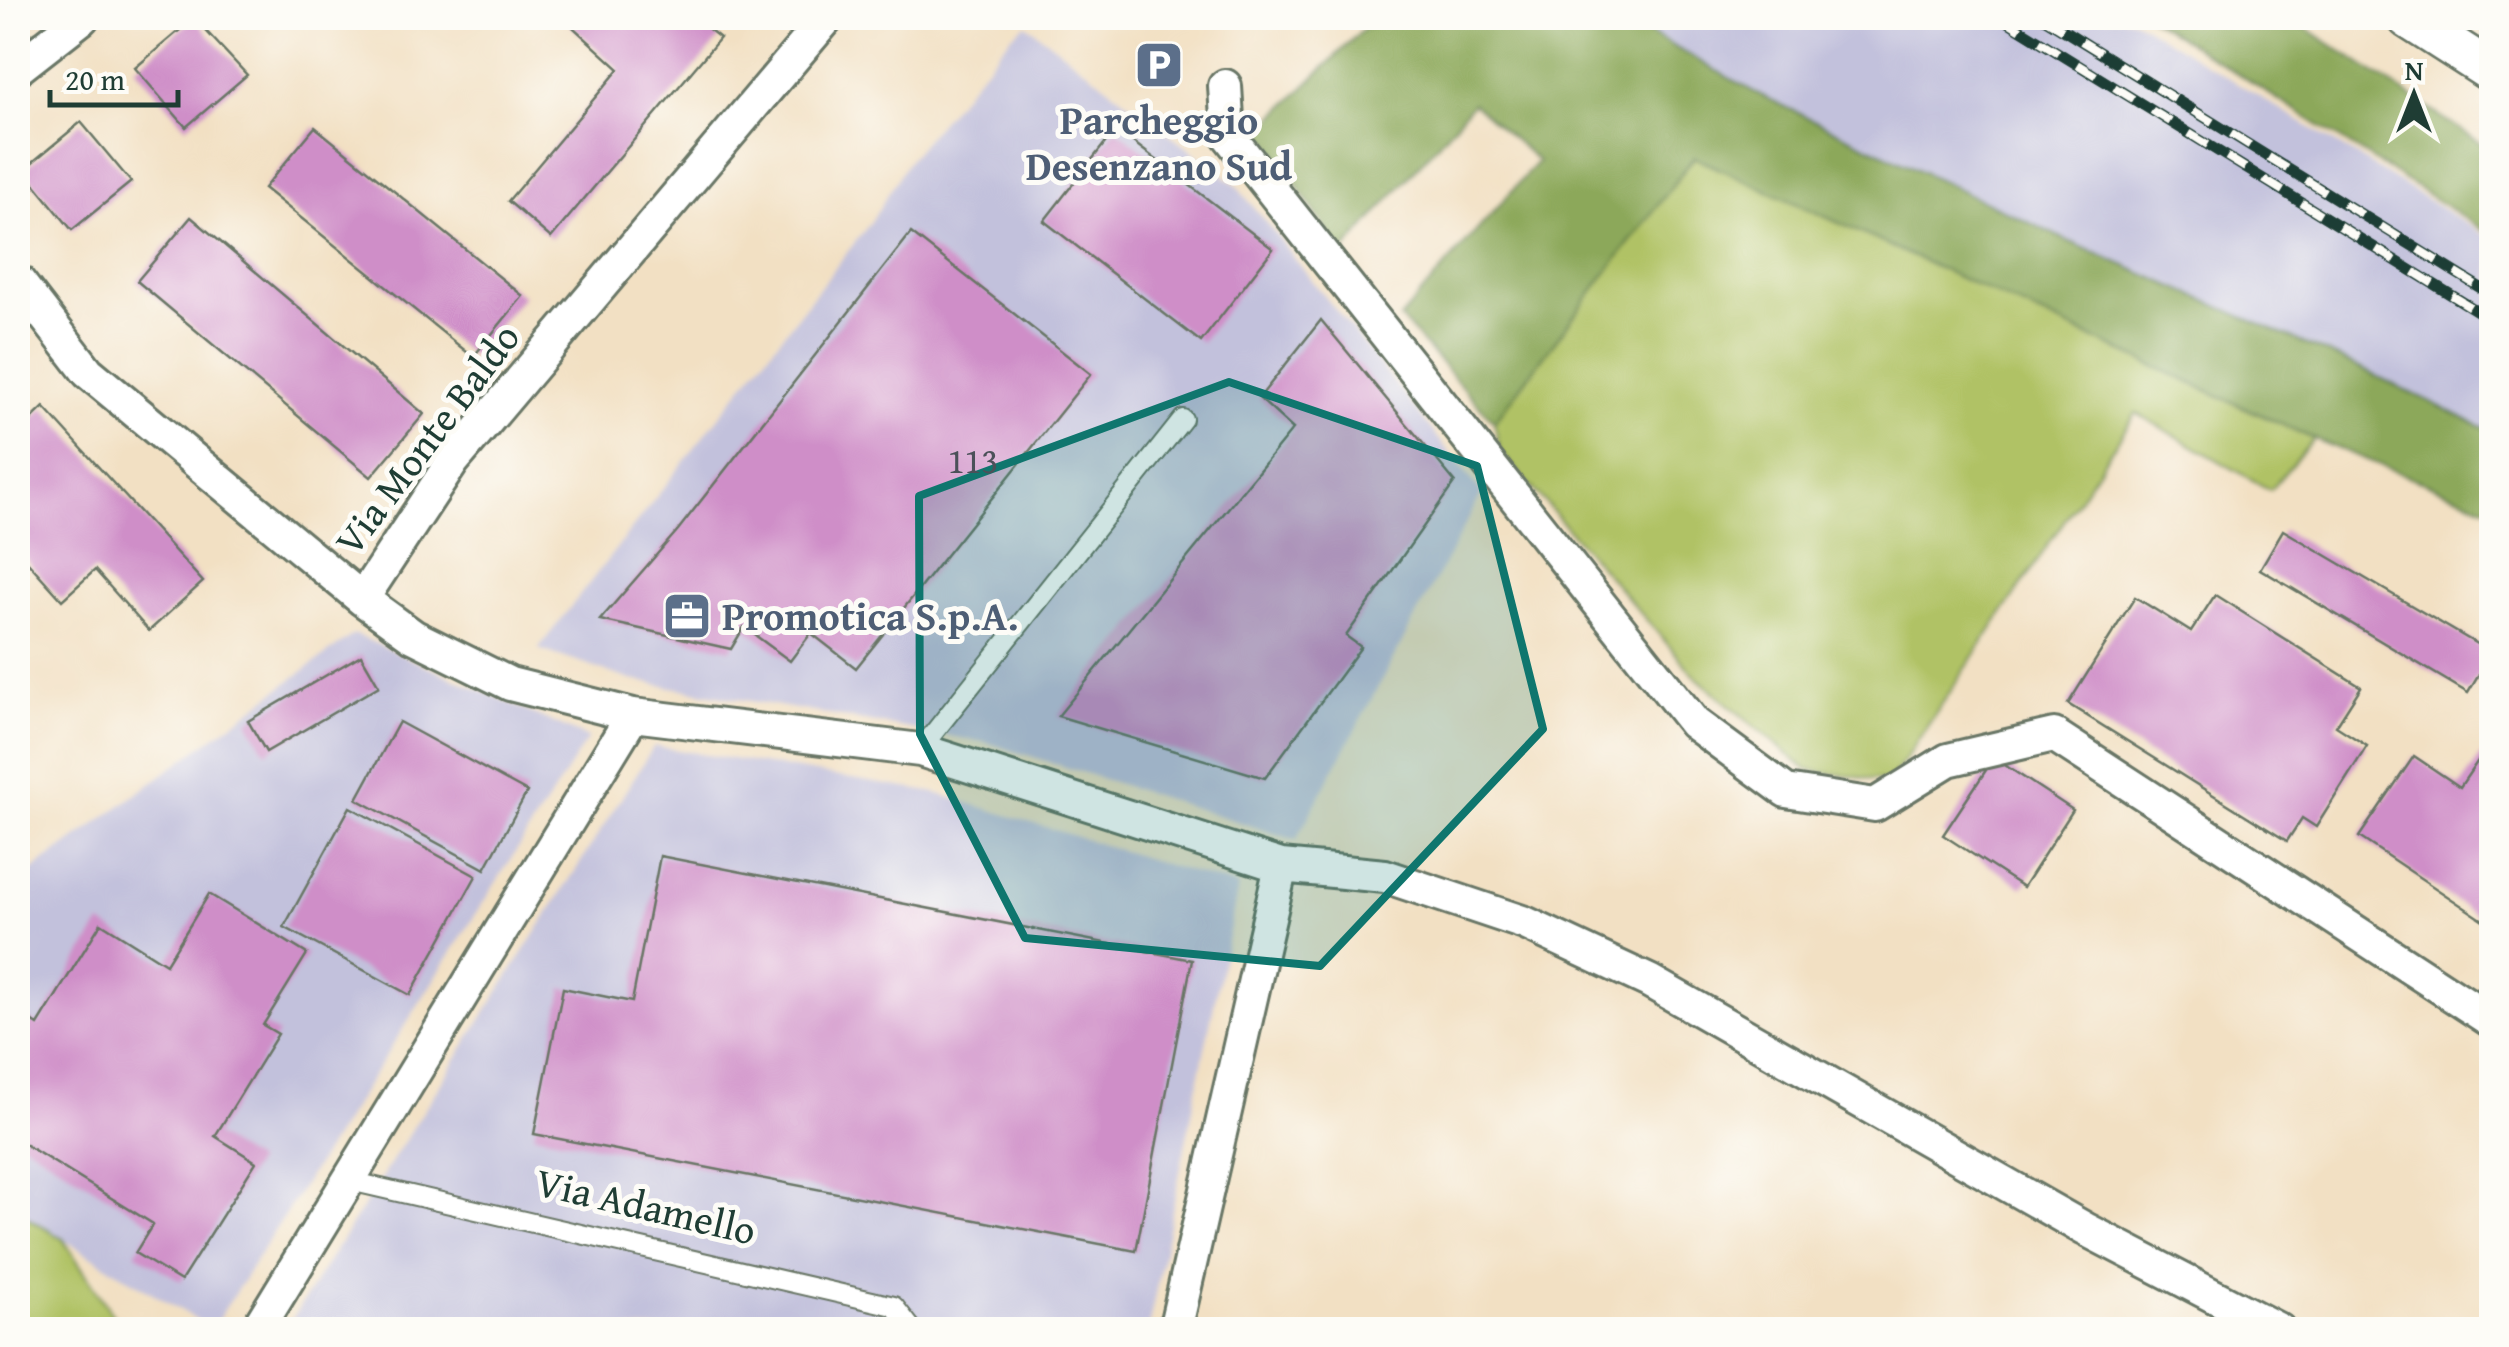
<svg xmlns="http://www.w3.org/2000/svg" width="2509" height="1347" viewBox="0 0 2509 1347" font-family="'Gentium Book Plus',serif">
  <rect width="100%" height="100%" fill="#fdfcf7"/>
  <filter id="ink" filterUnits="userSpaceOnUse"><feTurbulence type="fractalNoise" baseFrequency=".01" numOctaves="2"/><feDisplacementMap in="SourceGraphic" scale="20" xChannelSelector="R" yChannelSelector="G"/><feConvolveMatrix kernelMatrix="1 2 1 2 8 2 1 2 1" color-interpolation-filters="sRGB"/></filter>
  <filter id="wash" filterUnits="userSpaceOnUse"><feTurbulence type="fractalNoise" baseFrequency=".0048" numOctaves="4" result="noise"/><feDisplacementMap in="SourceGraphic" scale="40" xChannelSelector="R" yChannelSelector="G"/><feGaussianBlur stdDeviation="2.25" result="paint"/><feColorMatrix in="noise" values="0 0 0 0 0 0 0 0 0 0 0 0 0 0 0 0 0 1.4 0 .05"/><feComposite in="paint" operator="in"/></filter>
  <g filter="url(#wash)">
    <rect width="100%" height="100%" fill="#f2e0c3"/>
    <path fill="#c2c1dc" d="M1623 18H2132L2491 239V431L2347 362 2068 241 1754 92Z
      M1026 24 1235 184 1482 493 1296 840 989 743 631 680 538 649 870 223 910 158 1013 34Z
      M354 634 588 738 212 1329 18 1212V881Z
      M654 746 936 793 1238 887 1148 1329 285 1330Z"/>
    <path fill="#b0c265" stroke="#68804c" stroke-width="2.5" d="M1694 157 2314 439 2270 490 2136 413 1890 782 1807 770 1697 678 1500 451 1494 422Z
      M18 1212 63 1239 122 1329H18Z"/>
    <path fill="#8ca85a" stroke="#567247" stroke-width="2.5" d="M1374 18H1623L1754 92 2068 241 2347 362 2491 431V509L2314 439 1694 157 1494 422 1400 318 1538 161 1473 103 1342 254 1261 130Z
      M2150 18H2291L2491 150V235Z"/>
    <g id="blocks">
      <path fill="#cf8ec8" d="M194 18 247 75 186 127 135 68Z
        M563 18H695L720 38 551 238 508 201 619 69Z
        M81 122 131 182 72 230 23 170Z
        M315 127 523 296 473 357 264 188Z
        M1116 129 1273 249 1201 342 1044 221Z
        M191 217 424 414 371 477 137 281Z
        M911 233 1091 374 856 668 811 633 790 661 744 627 731 649 600 620 678 530Z
        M1321 320 1455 482 1346 636 1361 647 1265 778 1058 716 1293 429 1259 398Z
        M44 407 203 582 149 631 95 570 62 600 18 551V432Z
        M2283 530 2492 653 2468 693 2260 569Z
        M2215 595 2361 687 2336 726 2367 746 2316 827 2302 818 2287 841 2068 704 2135 597 2191 632Z
        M361 655 379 686 266 752 248 721Z
        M399 722 527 792 485 869 357 799Z
        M2492 740V926L2359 837 2414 756 2460 787Z
        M1994 758 2073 810 2023 887 1943 835Z
        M350 807 476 876 410 995 284 927Z
        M660 856 1192 960 1136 1251 534 1134 563 988 632 1002Z
        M209 894 307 954 263 1025 278 1034 215 1136 256 1162 181 1281 135 1253 153 1224 18 1140V1012L38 1025 101 923 166 964Z"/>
    </g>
  </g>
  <g filter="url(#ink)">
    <use href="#blocks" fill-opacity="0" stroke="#697666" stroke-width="2.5"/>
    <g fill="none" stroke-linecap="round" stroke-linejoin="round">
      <g stroke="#697666" stroke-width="22">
        <path id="service" d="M920 750 1183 419
          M350 1181 894 1306 913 1330"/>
      </g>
      <g stroke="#697666" stroke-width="38">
        <path id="minor" d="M18 68 82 18
          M1225 86 1228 135 1694 723 1786 791 1875 805 1948 760 2054 735 2492 1021
          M18 281 88 372 362 599 413 636 510 684 633 715 920 750 1281 866 1385 876 1525 923 1649 981 2085 1229 2279 1330
          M362 599 453 461 827 18
          M257 1330 633 715
          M1175 1330 1281 866"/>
      </g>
      <g stroke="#697666" stroke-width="45">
        <path id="tertiary" d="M2408 18 2492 72"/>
      </g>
      <use href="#service" stroke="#fff" stroke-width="18"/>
      <use href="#minor" stroke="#fff" stroke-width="32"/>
      <use href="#tertiary" stroke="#fff" stroke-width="40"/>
      <g stroke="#1f3d34" stroke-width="11">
        <path id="rail" d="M2002 18 2492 320
          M2044 18 2492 295"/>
      </g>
      <use href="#rail" stroke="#fdfcf7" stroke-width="8" stroke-dasharray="22" stroke-linecap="butt"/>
    </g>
  </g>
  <path fill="#0f766e" fill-opacity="0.2" stroke="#0f766e" stroke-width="8" stroke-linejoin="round" d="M1229 382 1477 466 1543 729 1320 966 1025 938 920 734 919 496Z"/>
  <defs>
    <g id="parking-square" transform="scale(2.5)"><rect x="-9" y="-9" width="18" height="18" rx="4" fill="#5c6f8a" stroke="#fdfcf7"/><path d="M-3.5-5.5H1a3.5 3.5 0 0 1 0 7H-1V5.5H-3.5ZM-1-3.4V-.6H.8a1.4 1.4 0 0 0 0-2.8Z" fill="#fff"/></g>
    <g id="office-square" transform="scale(2.5)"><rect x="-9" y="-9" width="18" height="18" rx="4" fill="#5c6f8a" stroke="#fdfcf7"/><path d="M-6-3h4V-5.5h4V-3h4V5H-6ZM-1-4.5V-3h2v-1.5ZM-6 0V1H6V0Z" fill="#fff"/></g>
  </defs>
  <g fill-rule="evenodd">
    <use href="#parking-square" x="1159" y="65"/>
    <use href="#office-square" x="687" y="616"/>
  </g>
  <g text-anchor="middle" stroke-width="10" stroke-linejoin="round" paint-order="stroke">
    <g font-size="35" fill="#4b5159">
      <text x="973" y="473">113</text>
    </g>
    <g font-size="40" font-weight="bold" fill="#4e5e75" stroke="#fdfcf7">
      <text x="1159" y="134">Parcheggio<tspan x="1159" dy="46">Desenzano Sud</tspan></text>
      <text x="722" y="630" text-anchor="start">Promotica S.p.A.</text>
    </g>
    <g font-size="40" fill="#1f3d34" stroke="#fdfcf7">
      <text transform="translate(427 439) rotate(-53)" y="14">Via Monte Baldo</text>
      <text transform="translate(646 1206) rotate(13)" y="14">Via Adamello</text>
    </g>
  </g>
  <rect width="2509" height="1347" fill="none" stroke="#fdfcf7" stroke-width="60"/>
  <g transform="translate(2414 95)" stroke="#fdfcf7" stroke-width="8" paint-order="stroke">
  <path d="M0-8L18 38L0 25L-18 38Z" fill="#1f3d34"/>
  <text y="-15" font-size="28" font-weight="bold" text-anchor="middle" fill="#1f3d34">N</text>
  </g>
  <path d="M50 90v15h128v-15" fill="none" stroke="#1f3d34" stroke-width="5"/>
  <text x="65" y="90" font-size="30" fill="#1f3d34" stroke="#fdfcf7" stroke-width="8" paint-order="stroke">20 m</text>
</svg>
